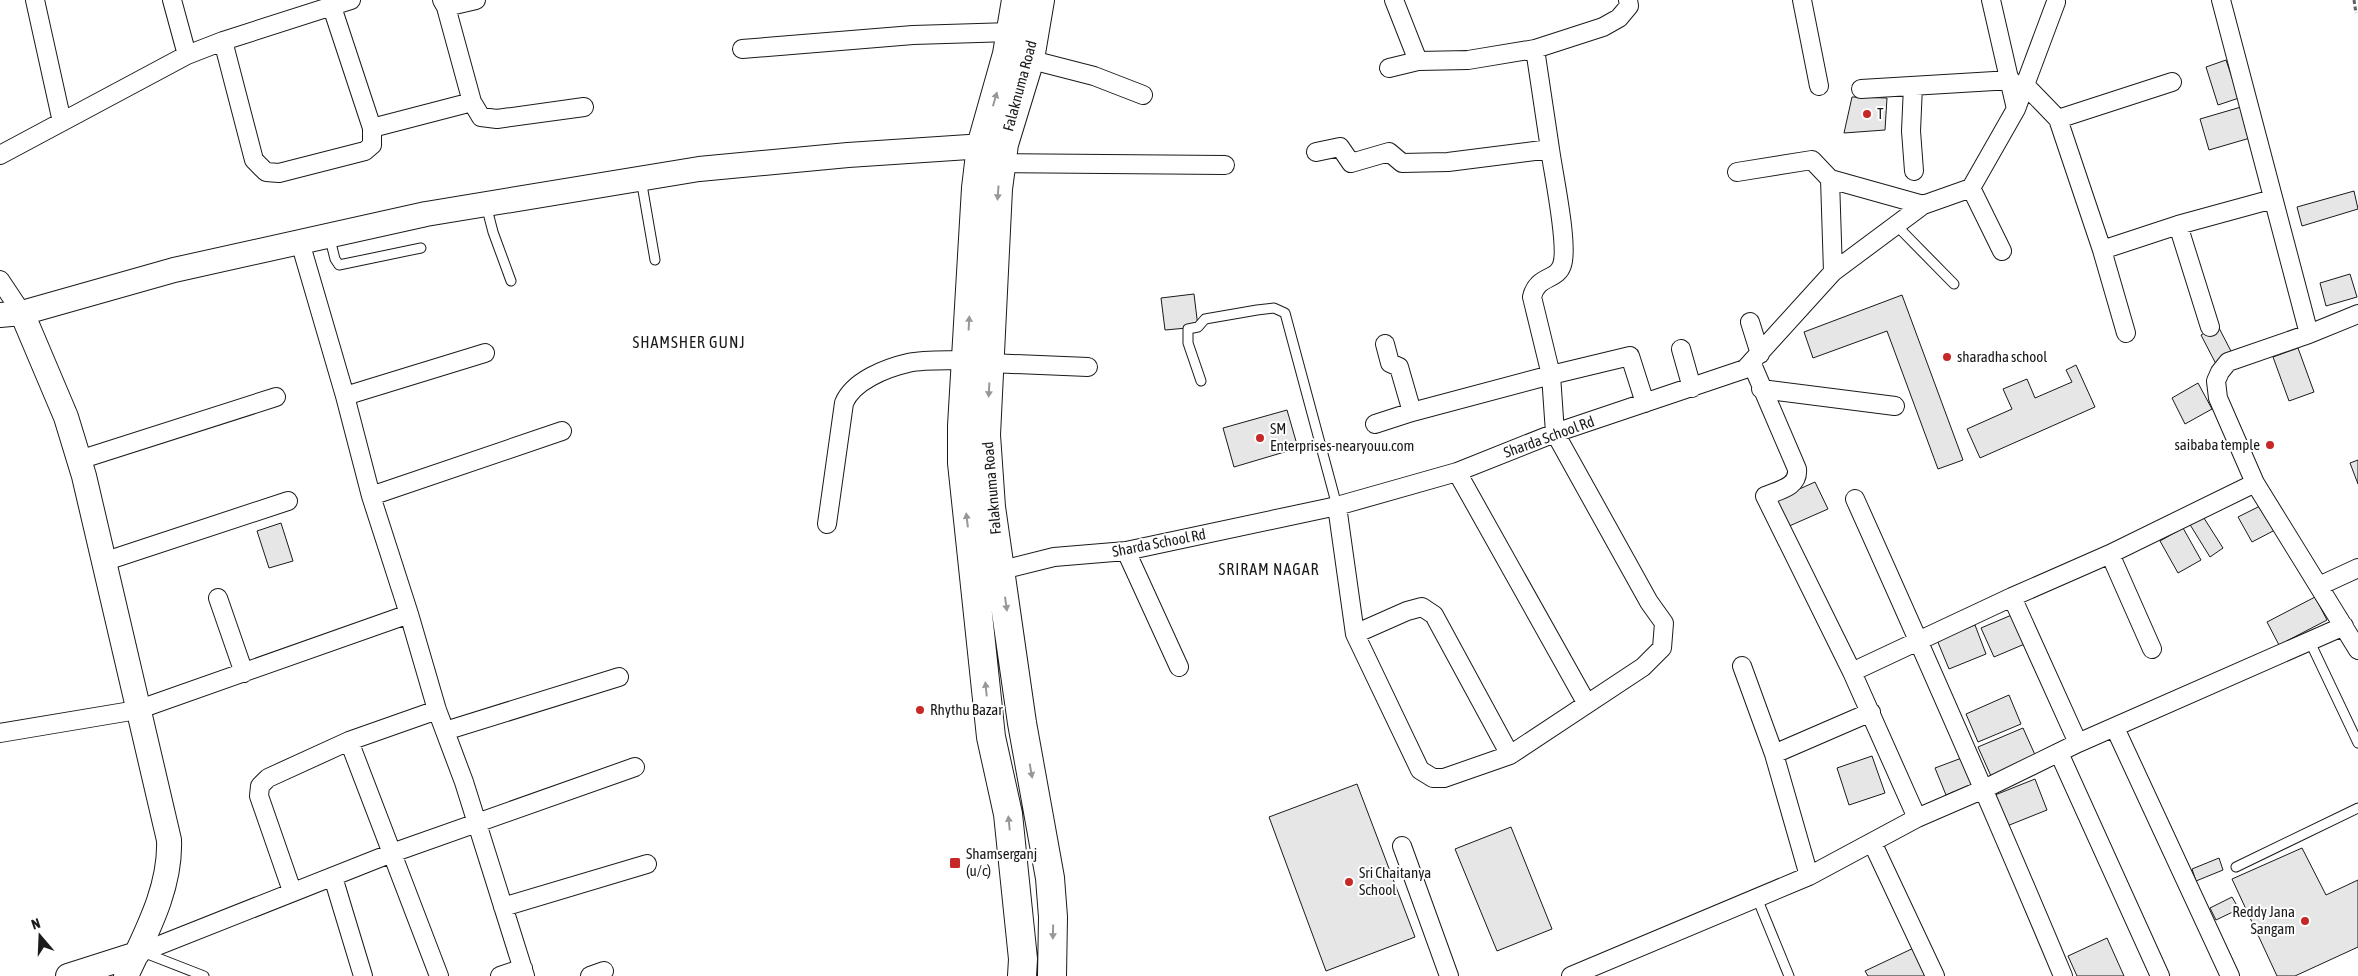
<svg xmlns="http://www.w3.org/2000/svg" width="2358" height="976" viewBox="0 0 2358 976" font-family="'Asap Condensed',sans-serif">
  <rect width="100%" height="100%" fill="#fff"/>
  <path fill="#e6e6e6" stroke="#1a1a1a" d="M2226 60 2239 98 2218 105 2206 67Z
    M1852 97 1887 98 1885 130 1844 133Z
    M2241 107 2250 138 2209 150 2200 119Z
    M2354 191 2358 209 2302 226 2297 207Z
    M2350 274 2357 297 2326 306 2320 283Z
    M1194 294 1198 327 1165 330 1161 298Z
    M1902 295 1963 460 1938 469 1887 331 1813 358 1804 332Z
    M2218 326 2233 355 2216 364 2201 335Z
    M2298 348 2314 392 2289 401 2273 357Z
    M2076 365 2095 407 1980 458 1967 429 2012 409 2003 389 2027 379 2035 398 2072 382 2066 370Z
    M2198 383 2212 409 2185 424 2172 398Z
    M1287 410 1298 448 1234 467 1223 428Z
    M2358 460V484L2350 463Z
    M1815 482 1828 509 1787 527 1775 500Z
    M2262 505 2275 530 2252 542 2238 517Z
    M2202 515 2223 548 2210 557 2189 523Z
    M281 523 293 561 269 568 257 531Z
    M2183 528 2201 560 2178 573 2160 541Z
    M2315 597 2327 620 2279 645 2267 622Z
    M2014 614 2027 643 1994 657 1981 628Z
    M1975 625 1986 654 1949 669 1937 640Z
    M2009 695 2021 724 1978 742 1966 714Z
    M2023 728 2036 757 1991 776 1978 747Z
    M1872 756 1885 793 1849 805 1837 768Z
    M1967 756 1977 782 1946 795 1935 768Z
    M2035 779 2047 810 2007 826 1995 795Z
    M1357 784 1415 937 1326 971 1269 817Z
    M1511 827 1552 929 1497 951 1455 849Z
    M2302 848 2326 895 2358 880V947L2295 976H2277L2232 879Z
    M2219 858 2223 870 2196 881 2192 869Z
    M2232 897 2239 909 2216 920 2210 908Z
    M2107 938 2124 976H2077L2068 956Z
    M1920 945 1935 976H1868L1865 971Z"/>
  <g fill="none" stroke-linecap="round" stroke-linejoin="round">
    <g stroke="#1a1a1a" stroke-width="11">
      <path id="lane" d="M641 179 655 260
        M486 205 493 232 511 281
        M1896 225 1954 284
        M329 235 335 259 339 265 421 248
        M1201 381 1188 343V329L1198 327 1205 319 1257 310 1274 308 1285 313 1337 506
        M2310 642 2358 743
        M2236 867 2358 808
        M1757 898 1789 976
        M145 953 204 976"/>
    </g>
    <g stroke="#1a1a1a" stroke-width="20">
      <path id="street" d="M35 0 62 122
        M172 0 187 55
        M442 0 446 7 476 0
        M1802 0 1819 86
        M1991 0 2016 109 2056 2
        M2221 0 2309 334 2228 362 2220 372 2216 381 2218 398 2255 483 2358 650
        M446 7 472 102 481 117 497 119 584 107
        M223 41 254 160 266 172 279 173 365 151 372 145V128L332 7
        M742 49 913 35 1011 32
        M1535 49 1550 149
        M1020 57 1094 76 1143 95
        M1418 61 1468 60 1535 49 1603 27 1619 18 1629 6 1628 0
        M1389 68 1418 61 1394 0
        M1913 86 1911 131 1914 171
        M2026 86 2058 119 2102 250 2126 333
        M1861 89 2011 80
        M2058 119 2172 82
        M372 128 472 102
        M1316 152 1340 147 1351 163 1389 152 1402 163 1448 162 1550 149C1553 172 1569 246 1562 265 1557 281 1537 275 1532 297L1551 375 1555 433 1649 602 1664 623 1662 648 1643 667 1510 755 1444 778H1433L1420 770 1355 634 1337 506
        M0 155 187 55 223 41 351 0
        M1002 163 1225 165
        M1737 172 1812 160 1830 179 1833 272
        M1830 179 1923 205
        M1971 188 2002 251
        M2178 225 2273 199
        M300 242 345 396 371 496 409 614 437 710 464 782 525 976
        M2102 250 2178 225 2210 327
        M0 280 22 313
        M1750 322 1760 354
        M2309 334 2358 314
        M1385 344 1390 363 1399 367 1412 412 1551 375 1630 356 1645 403
        M1681 349 1692 388
        M990 363 1088 367
        M1752 364 1797 469C1799 487 1779 490 1765 496L1852 672 1917 818
        M1761 389 1895 406
        M345 396 485 353
        M1375 424 1412 412
        M79 460 276 397
        M1457 472 1587 704
        M371 496 562 431
        M1855 499C1926 657 1996 816 2063 976
        M827 524 844 403C853 381 886 368 908 363 927 359 949 361 967 360
        M1126 551 1179 667
        M2110 554 2152 649
        M103 562 288 501
        M990 569 1002 570 1054 557 1126 551 1337 506 1457 472 1555 433 1745 369 1833 272 1923 205 1971 188 2016 109
        M2319 586 2358 568
        M2012 597 2078 743
        M218 598 244 673
        M1355 634 1407 611 1422 607 1434 615 1510 755
        M1742 666 1774 754 1809 876
        M1852 672 2012 597 2110 554 2255 483
        M2115 728 2230 976
        M445 731 619 677
        M0 733 137 710 409 614
        M349 741 439 976
        M2059 753 2160 976
        M1774 754 1871 712
        M1872 842 1935 976
        M1402 846 1449 976
        M333 877 363 976
        M292 891 259 796 260 786 268 778 349 741 437 710
        M503 907 647 864
        M137 954 392 853 635 767
        M500 976 523 968
        M590 976 604 971
        M1571 976 1809 876 1917 818 1984 789 2078 743 2344 626"/>
    </g>
    <g stroke="#1a1a1a" stroke-width="26">
      <path id="secondary" d="M22 313 66 417 84 476 169 840C171 888 146 933 126 976
        M0 315 22 313 174 270 426 214 699 169 848 155 999 145
        M68 976 137 954"/>
    </g>
    <g stroke="#1a1a1a" stroke-width="30">
      <path id="highway" d="M1016 0 1007 54 981 146 976 188 962 426V463L991 737 1008 814 1023 959 1022 976
        M1040 0 1030 59 1004 144 998 189 986 435 991 507 1022 723 1050 878 1053 917 1052 976"/>
    </g>
    <path stroke="#5f5f5f" stroke-width="3" stroke-dasharray="4 2.5" stroke-linecap="butt" d="M2354 0 2356 13"/>
    <use href="#lane" stroke="#fff" stroke-width="9"/>
    <use href="#street" stroke="#fff" stroke-width="18"/>
    <use href="#secondary" stroke="#fff" stroke-width="24"/>
    <use href="#highway" stroke="#fff" stroke-width="28"/>
  </g>
  <defs><path id="oneway-solid" d="M-6-.8H1V-3.2L6.5 0L1 3.2V.8H-6Z" transform="scale(1.25)"/></defs>
  <g fill="#989898">
    <use href="#oneway-solid" transform="translate(995 99) rotate(-74)"/>
    <use href="#oneway-solid" transform="translate(998 193) rotate(94)"/>
    <use href="#oneway-solid" transform="translate(969 323) rotate(-87)"/>
    <use href="#oneway-solid" transform="translate(989 390) rotate(93)"/>
    <use href="#oneway-solid" transform="translate(967 520) rotate(-97)"/>
    <use href="#oneway-solid" transform="translate(1006 604) rotate(82)"/>
    <use href="#oneway-solid" transform="translate(986 689) rotate(-96)"/>
    <use href="#oneway-solid" transform="translate(1031 771) rotate(80)"/>
    <use href="#oneway-solid" transform="translate(1009 823) rotate(-96)"/>
    <use href="#oneway-solid" transform="translate(1053 932) rotate(91)"/>
  </g>
  <g fill="#c62828" stroke="#fff" stroke-width="2">
    <circle cx="1867" cy="114" r="5"/>
    <circle cx="1947" cy="357" r="5"/>
    <circle cx="1260" cy="438" r="5"/>
    <circle cx="2270" cy="445" r="5"/>
    <circle cx="920" cy="710" r="5"/>
    <rect x="949" y="857" width="12" height="12" rx="2.5"/>
    <circle cx="1349" cy="882" r="5"/>
    <circle cx="2305" cy="921" r="5"/>
  </g>
  <g text-anchor="middle" stroke-width="4" stroke-linejoin="round" paint-order="stroke">
    <g font-size="15" fill="#1a1a1a" stroke="#fff">
      <text transform="translate(1020 86) rotate(-75)" y="5">Falaknuma Road</text>
      <text transform="translate(1549 437) rotate(-20)" y="5">Sharda School Rd</text>
      <text transform="translate(992 488) rotate(-95)" y="5">Falaknuma Road</text>
      <text transform="translate(1159 543) rotate(-11)" y="5">Sharda School Rd</text>
    </g>
    <g font-size="15" fill="#1a1a1a" stroke="#fff" text-anchor="start">
      <text x="1877" y="119">T</text>
      <text x="1957" y="362">sharadha school</text>
      <text x="1270" y="434">SM<tspan x="1270" dy="17">Enterprises-nearyouu.com</tspan></text>
      <text x="2260" y="450" text-anchor="end">saibaba temple</text>
      <text x="930" y="715">Rhythu Bazar</text>
      <text x="966" y="859">Shamserganj<tspan x="966" dy="17">(u/c)</tspan></text>
      <text x="1359" y="878">Sri Chaitanya<tspan x="1359" dy="17">School</tspan></text>
      <text x="2295" y="917" text-anchor="end">Reddy Jana<tspan x="2295" dy="17">Sangam</tspan></text>
    </g>
    <g font-size="16" letter-spacing="1" fill="#1a1a1a" stroke="#fff">
      <text x="689" y="348">SHAMSHER GUNJ</text>
      <text x="1269" y="575">SRIRAM NAGAR</text>
    </g>
  </g>
  <g transform="translate(40 936) rotate(341)" stroke="#ffffff" stroke-width="4" paint-order="stroke">
  <path d="M0-4L9 19L0 12L-9 19Z" fill="#1a1a1a"/>
  <text y="-8" font-size="14" font-weight="bold" text-anchor="middle" fill="#1a1a1a">N</text>
  </g>
</svg>
